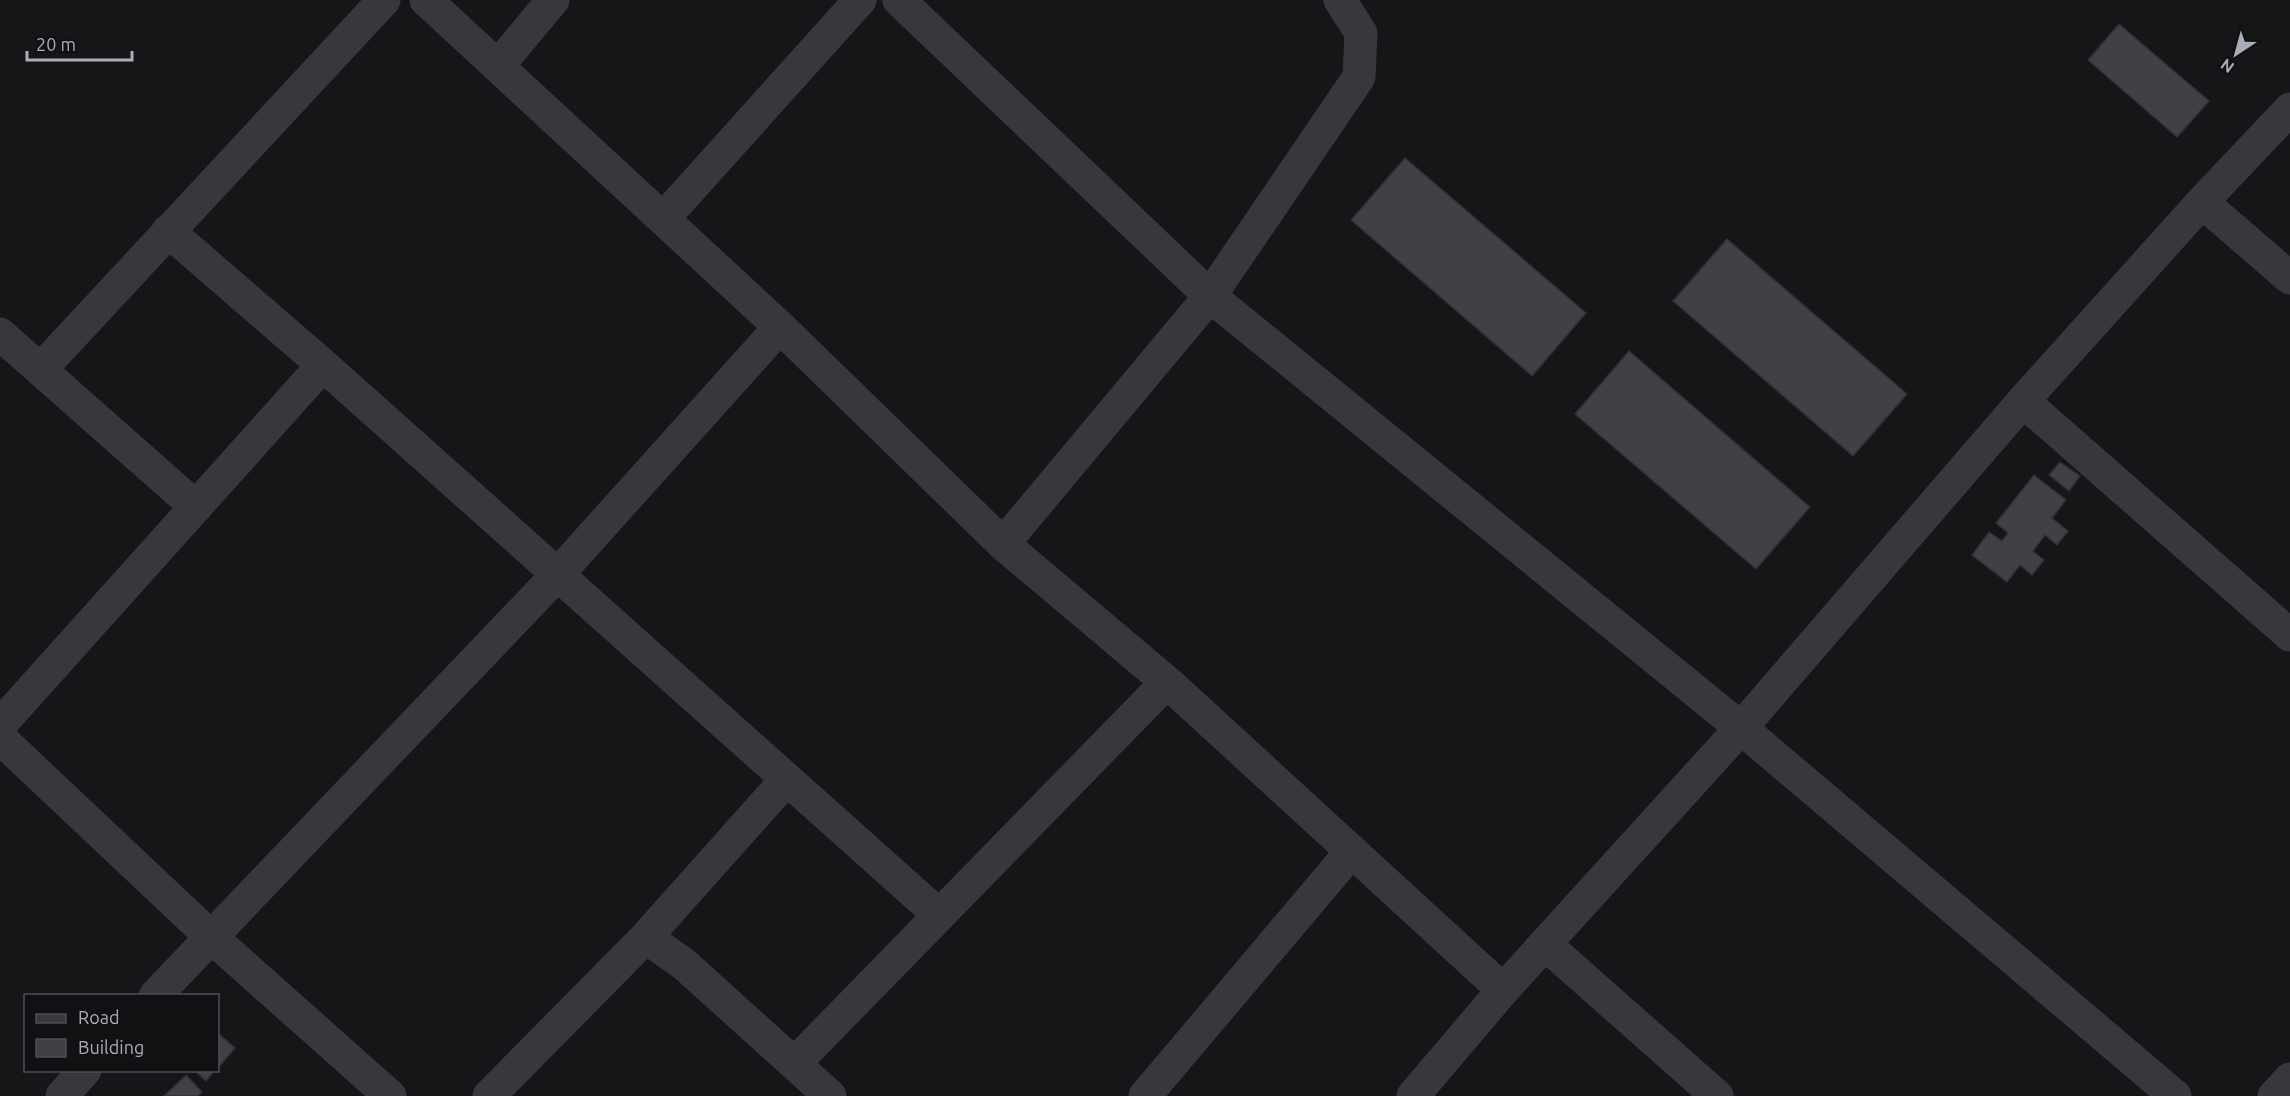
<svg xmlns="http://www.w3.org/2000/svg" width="2290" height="1096" viewBox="0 0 2290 1096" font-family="Ubuntu,sans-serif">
  <rect width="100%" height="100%" fill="#161618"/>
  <path fill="#404145" stroke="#303034" stroke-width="1.5" d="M2119 24 2209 101 2177 137 2088 60Z
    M1405 158 1586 313 1532 376 1351 220Z
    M1727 239 1907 394 1853 456 1673 301Z
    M1629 351 1810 507 1756 569 1575 414Z
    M2060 462 2080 476 2069 491 2049 475Z
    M2034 475 2066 500 2052 518 2068 531 2057 545 2045 535 2033 551 2044 560 2032 575 2020 565 2007 582 1972 555 1989 532 2002 541 2008 533 1996 523Z
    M219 1034 235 1048 218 1068V1035Z
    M194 1070H215L206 1081Z
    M186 1075 202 1092 198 1096H164Z"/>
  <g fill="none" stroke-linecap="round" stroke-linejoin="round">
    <path stroke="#37383d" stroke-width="33" d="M426 0 780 327 1003 544 1167 682 1503 990
      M899 0 1210 296 1741 728 2175 1096
      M498 66 553 0
      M2202 202 2290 278
      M663 219 860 0
      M168 231 323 365 939 915
      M0 334 196 507
      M41 369 384 0
      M2023 401 2290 635
      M1003 544 1210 296 1359 77 1361 33 1340 0
      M0 725 323 365
      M0 738 210 936 390 1096
      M646 937 685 965 830 1096
      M1545 944 1717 1096
      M155 996 558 574 780 327
      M795 1063 1167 682
      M62 1096 85 1070
      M489 1096 646 937 787 779
      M1145 1096 1351 852
      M1413 1096 1503 990 1741 728 2023 401 2202 202 2290 109
      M2274 1096 2290 1079"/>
  </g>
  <rect x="24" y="994" width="195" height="78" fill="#111113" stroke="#4d4f55" stroke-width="1.5"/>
  <rect x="36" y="1014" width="30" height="9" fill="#37383d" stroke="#4d4f55" stroke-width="1.5"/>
  <text x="78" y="1024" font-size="18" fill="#a8adb8">Road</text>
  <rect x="36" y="1039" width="30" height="18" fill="#404145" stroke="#4d4f55" stroke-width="1.5"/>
  <text x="78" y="1054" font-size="18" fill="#a8adb8">Building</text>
  <g transform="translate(2236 54) rotate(216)" stroke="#111113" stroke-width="4.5" paint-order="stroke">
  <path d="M0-4.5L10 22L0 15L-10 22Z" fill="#a8adb8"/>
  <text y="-9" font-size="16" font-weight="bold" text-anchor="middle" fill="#a8adb8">N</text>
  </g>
  <path d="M27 51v9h105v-9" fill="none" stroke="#a8adb8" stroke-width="3"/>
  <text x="36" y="51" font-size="18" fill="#a8adb8" stroke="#111113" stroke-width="4.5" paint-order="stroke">20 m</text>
</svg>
